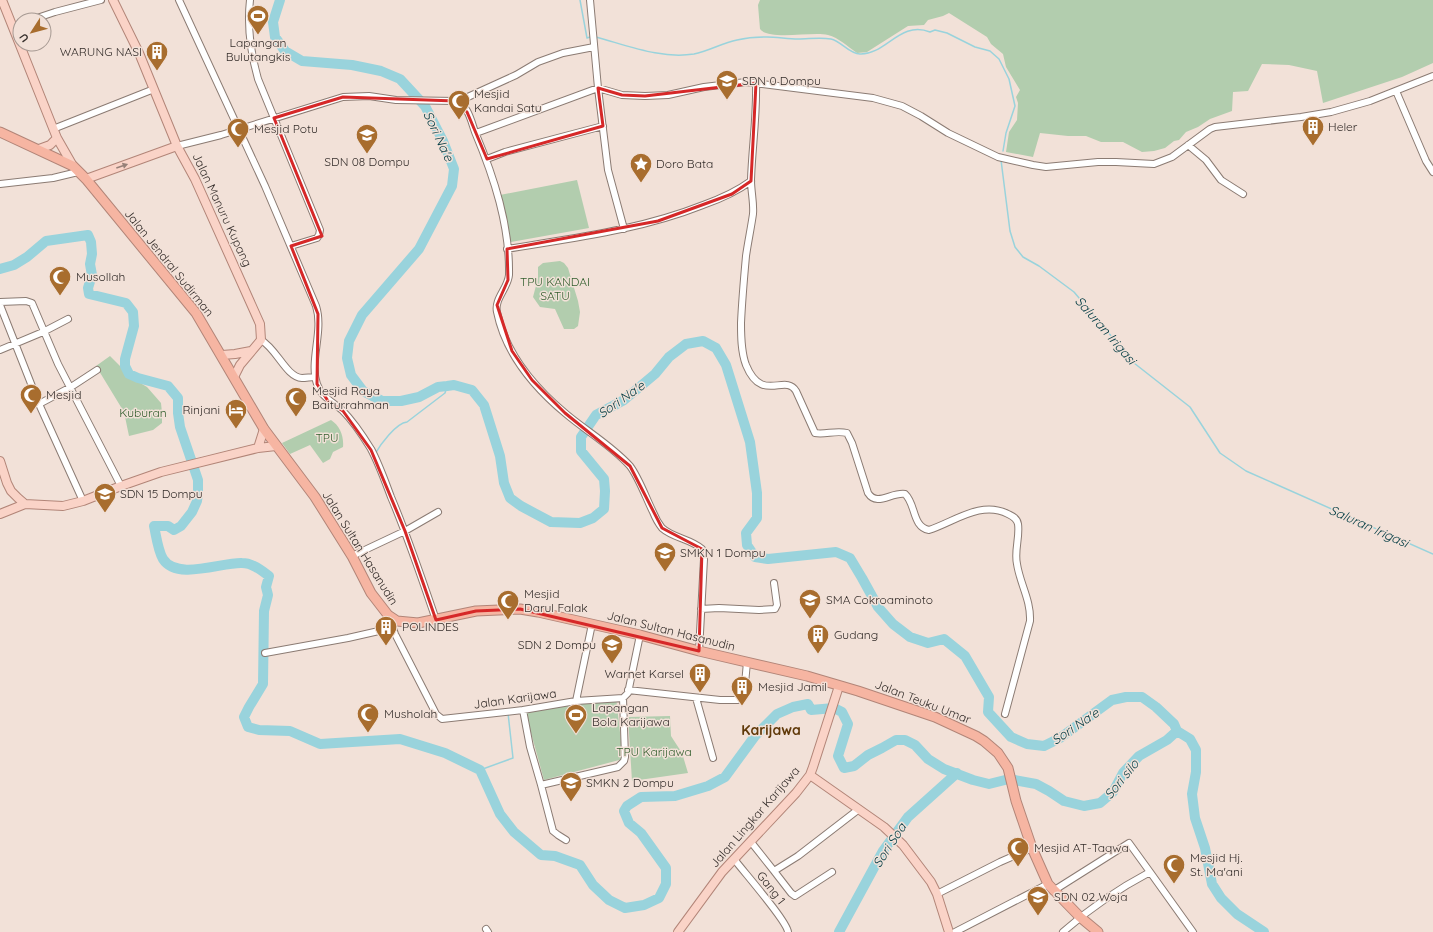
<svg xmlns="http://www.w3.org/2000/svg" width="1433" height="932" viewBox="0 0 1433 932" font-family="Quicksand,sans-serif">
  <rect width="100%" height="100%" fill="#f2e1d8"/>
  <path fill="#b2cdae" d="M760 0H1433V63L1402 77 1323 103 1317 71 1289 65 1262 64 1248 91 1233 92 1232 111 1210 119 1198 127 1186 132 1179 140 1174 141 1165 148 1154 151 1142 152 1123 142H1101L1086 136H1068L1040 133 1033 157 1006 152 1009 132 1017 120 1018 103 1016 97 1020 90 1006 67 1003 54 991 44 987 37 949 13 943 16 928 20 924 25 908 26 867 52 857 53C847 46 839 38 828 35 813 31 769 41 760 29L758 5Z
    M577 180 589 228 511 242 500 195Z
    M560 261 564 263 568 268 578 301 580 312 578 326 574 329H564L555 309 540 307 533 297 538 278V267L543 263Z
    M110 356 132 378 147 387 161 403 162 413V423L153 430 129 436 124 412 96 366Z
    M331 420C340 426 344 436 343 447L333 452 330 459 323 463 310 445 290 454 282 443Z
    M616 697 623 759 544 780 525 711Z
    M670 716 671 736 682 753 688 773 632 781 628 717Z"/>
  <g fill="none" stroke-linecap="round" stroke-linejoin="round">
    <path stroke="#99d3dc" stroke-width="1.5" d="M580 0 587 38 590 37
      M596 37C632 47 662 59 694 54 709 51 722 43 737 40 746 38 758 37 767 37 777 37 788 39 798 39 809 39 820 37 831 39 841 41 849 54 860 54 886 55 900 20 930 32L935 30 947 33 975 47 990 51 999 59 1009 79 1015 106 1006 133 1003 151
      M1001 160 1010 231 1015 247 1023 257 1039 266 1074 292 1134 363 1190 407 1220 453 1246 471 1433 554
      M375 454C380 445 396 423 407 422L445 393 447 386
      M480 770 513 758 508 713"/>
    <path stroke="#99d3dc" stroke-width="10" d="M280 0 273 22 275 37 285 51 302 61 352 65 381 71 400 79 425 106 443 141 454 169 452 186 419 249 362 315 349 341 347 358 351 375 363 391 382 401H401L419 397 438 387 447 386 454 385 472 390 484 405 500 456 504 483 510 498 521 506 551 522 580 523 593 518 604 509 605 491 604 479 581 451V437L596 415 624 400 655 374 669 357 686 344 703 341 716 348 726 365 750 442 757 493V518L746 533 747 545 755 557 768 559 836 552 850 558 862 578 878 607 893 624 910 637 928 643 944 639 965 656 989 697 988 712 1011 737 1027 744 1044 746 1060 738 1112 700 1126 697H1142L1156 707 1174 724 1177 731
      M0 269 14 265 27 257 46 241 88 235 91 242 92 254 90 264 92 275 88 288 89 294 126 303 133 312 134 326 125 359V366L129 374 138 378 168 386 178 398V413L180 427 198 480V493L197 501 192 512 181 526 174 530 168 526H154C156 535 158 551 163 559 177 581 222 562 242 563 252 563 261 570 269 576L266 587 268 595 264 611 263 684 249 707 244 717 248 727 259 730 290 731 320 744 400 739 445 753 480 770 500 814 514 832 541 855 555 856 580 865 593 885 609 900 625 908 644 905 659 898 666 884V868L641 833 629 823 624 811 627 806 641 797 675 796 708 786 725 777 755 736 777 714 793 707 808 704 811 710 834 708 842 712 848 724 838 756 844 768 854 766 868 755 882 748 896 740H905L915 745 928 759 944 769 973 780 989 784 1009 779 1036 784 1049 791 1064 801 1084 806 1100 803 1113 792 1123 773 1139 756 1167 740 1177 731 1190 739 1196 750V772L1192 794 1195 818 1205 848 1212 884 1221 898 1237 914 1264 932
      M839 932 883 851 908 817 957 773"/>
    <g stroke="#8b7b73" stroke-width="8">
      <path id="minor" d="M179 0 265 186 316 306C324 331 309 361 317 384 321 397 333 402 342 410 353 421 363 436 371 449 379 464 385 481 391 497 408 537 422 579 436 620
        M250 0C247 26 251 54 258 79L320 230 319 235 317 238 291 246
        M590 0 598 88 622 95 645 96 668 95 704 87 746 82 873 98 902 106 921 116 948 133 998 157 1033 165 1046 167 1098 162H1116L1154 164 1172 157 1210 129 1215 127 1301 117 1331 112 1370 101 1433 76
        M31 20 55 12 101 0
        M756 83C757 116 752 148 751 180 751 192 754 203 753 214 751 228 748 242 746 256 744 278 742 301 741 323 741 336 741 352 746 365 762 404 785 373 796 391L815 433C825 435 836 430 847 433L852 443 868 493C877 507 891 492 905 494 916 504 912 527 929 530 954 522 981 500 1008 514 1012 516 1017 518 1018 524 1020 537 1014 551 1017 564 1020 584 1031 600 1030 621L1005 714
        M1396 91 1426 161 1433 172
        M459 101 516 75 538 62 563 53 594 47
        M53 129 154 89
        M476 133 598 88 608 170 624 229
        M1188 145 1206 160 1221 180 1243 194
        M177 146 221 135 343 97 369 96 396 100 455 101C468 104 471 121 475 132 494 177 510 226 509 275 508 288 494 299 497 312 505 352 534 387 565 413 586 431 611 445 630 466 639 478 646 498 653 512 655 517 658 523 662 528 673 538 691 539 702 549L704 559 699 651
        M487 159 505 152 603 126
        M0 184 53 178 78 172
        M507 249C573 238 640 230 703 205 720 199 736 192 751 181
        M0 302 26 301 32 303 58 364 121 486
        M0 305 39 404 83 501
        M261 340C277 349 286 377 302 378 306 378 311 377 315 377
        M0 350 43 332 68 319
        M39 404 71 387 97 370
        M352 556 405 531 438 512
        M701 609 719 608 759 610 775 609 777 605 774 583
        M388 615 395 634 433 708 436 714 442 719 523 710 576 701 623 698 628 693 640 635
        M265 653 348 638 392 628
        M628 690 720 700H737L741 699 744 695 747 662
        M696 698 713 758
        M576 701 592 624
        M523 710 530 747 541 785 618 767 624 761 625 757 623 698
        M541 785 553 831 558 835 566 840
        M751 842 774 871 798 856 859 809
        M734 859C743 871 787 921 788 932
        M774 871 791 893 795 896 832 872
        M1053 891 1129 843 1150 872
        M937 894 1000 862 1032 848
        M486 929 488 932
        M955 932 1048 884
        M1063 932C1090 908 1118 889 1150 872L1193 932"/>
    </g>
    <g stroke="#b28578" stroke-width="10">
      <path id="major" d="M2 0 57 138 73 166
        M113 0 139 53 177 146 195 179 260 324 261 340 240 365 234 377
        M39 149 50 145 57 138
        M86 179 177 146
        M222 355 235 354 251 351
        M258 448 264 429
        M0 461 7 483 11 491 18 498 25 504 63 506 83 501 121 486 161 472 258 448 276 446
        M0 514 25 504
        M810 775 884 827 903 845 931 882 937 894 949 932
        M678 932 722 872 796 793 810 775 813 767 839 686"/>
    </g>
    <g stroke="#b28578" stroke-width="11">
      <path id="highway" d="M0 132 73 166 86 179 196 313 264 429 315 497 352 556 371 593 388 615 397 621 418 623 476 611 520 609 538 612 640 635 699 651 807 676 858 691 935 717 976 736 984 741 998 753 1008 768 1016 801 1032 848 1048 884 1080 917 1098 932"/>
    </g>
    <use href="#minor" stroke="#fff" stroke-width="6"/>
    <use href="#major" stroke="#fad3c7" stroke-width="8"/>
    <use href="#highway" stroke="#f6b5a2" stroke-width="9"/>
  </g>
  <defs><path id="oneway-solid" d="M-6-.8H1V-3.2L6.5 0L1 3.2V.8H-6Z"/></defs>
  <use fill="#978078" href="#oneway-solid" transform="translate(122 166) rotate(-19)"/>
  <path fill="none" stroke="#d62828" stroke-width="3" stroke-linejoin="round" d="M756 83 751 181 732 194 658 221 507 249 508 280 497 305 512 351 532 380 565 413 630 466 662 528 702 549 699 651 520 609 476 611 436 620 405 531 371 450 343 411 328 401 317 384 318 314 291 246 322 236 274 118 343 97 455 101 467 112 487 159 603 126 598 88 622 95 645 96Z"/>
  <defs>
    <g id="stadium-pin" transform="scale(1.15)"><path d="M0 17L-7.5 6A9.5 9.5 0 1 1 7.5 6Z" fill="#a86d2e" stroke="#f2e1d8"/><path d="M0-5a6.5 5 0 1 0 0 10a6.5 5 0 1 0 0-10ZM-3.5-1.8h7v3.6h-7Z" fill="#fff"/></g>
    <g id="building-pin" transform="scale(1.15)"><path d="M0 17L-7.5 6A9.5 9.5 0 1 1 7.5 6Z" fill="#a86d2e" stroke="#f2e1d8"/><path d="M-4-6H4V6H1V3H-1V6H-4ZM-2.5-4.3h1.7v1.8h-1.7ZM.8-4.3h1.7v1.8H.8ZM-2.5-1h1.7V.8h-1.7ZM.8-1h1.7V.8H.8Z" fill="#fff"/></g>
    <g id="school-pin" transform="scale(1.15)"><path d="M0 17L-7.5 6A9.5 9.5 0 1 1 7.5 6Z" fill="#a86d2e" stroke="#f2e1d8"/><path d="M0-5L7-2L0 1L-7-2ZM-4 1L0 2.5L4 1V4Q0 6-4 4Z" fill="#fff"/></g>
    <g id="mosque-pin" transform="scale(1.15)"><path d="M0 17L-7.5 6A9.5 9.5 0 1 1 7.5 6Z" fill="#a86d2e" stroke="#f2e1d8"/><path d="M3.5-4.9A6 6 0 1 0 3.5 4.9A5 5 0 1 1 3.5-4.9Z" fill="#fff"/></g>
    <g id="sight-pin" transform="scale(1.15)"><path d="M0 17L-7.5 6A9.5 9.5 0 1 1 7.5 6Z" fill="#a86d2e" stroke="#f2e1d8"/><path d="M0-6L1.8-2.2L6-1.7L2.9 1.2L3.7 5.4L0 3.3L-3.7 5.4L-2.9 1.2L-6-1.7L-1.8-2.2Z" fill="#fff"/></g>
    <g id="hotel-pin" transform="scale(1.15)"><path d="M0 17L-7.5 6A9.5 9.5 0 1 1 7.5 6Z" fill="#a86d2e" stroke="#f2e1d8"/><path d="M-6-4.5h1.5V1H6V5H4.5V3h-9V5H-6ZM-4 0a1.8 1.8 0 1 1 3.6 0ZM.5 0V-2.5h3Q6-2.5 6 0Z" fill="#fff"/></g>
  </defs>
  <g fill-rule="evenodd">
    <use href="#stadium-pin" x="258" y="16"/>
    <use href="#building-pin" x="157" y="52"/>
    <use href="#school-pin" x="727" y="81"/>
    <use href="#mosque-pin" x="459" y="101"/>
    <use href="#building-pin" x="1313" y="127"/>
    <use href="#mosque-pin" x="238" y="129"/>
    <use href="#school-pin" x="367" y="135"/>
    <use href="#sight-pin" x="641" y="164"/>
    <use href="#mosque-pin" x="60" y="277"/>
    <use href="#mosque-pin" x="31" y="395"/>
    <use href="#mosque-pin" x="296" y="398"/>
    <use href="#hotel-pin" x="236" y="410"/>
    <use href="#school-pin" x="105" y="494"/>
    <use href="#school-pin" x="665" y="553"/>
    <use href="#school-pin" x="810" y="600"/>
    <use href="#mosque-pin" x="508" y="601"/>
    <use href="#building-pin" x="386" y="627"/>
    <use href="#building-pin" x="818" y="635"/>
    <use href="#school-pin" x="612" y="645"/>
    <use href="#building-pin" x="700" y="674"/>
    <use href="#building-pin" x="742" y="687"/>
    <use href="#mosque-pin" x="368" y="714"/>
    <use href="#stadium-pin" x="576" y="715"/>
    <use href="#school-pin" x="571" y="783"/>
    <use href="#mosque-pin" x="1018" y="848"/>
    <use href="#mosque-pin" x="1174" y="865"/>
    <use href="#school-pin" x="1038" y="897"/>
  </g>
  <g text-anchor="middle" stroke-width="3" stroke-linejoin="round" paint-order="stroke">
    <g font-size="12" fill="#342d2a" stroke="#f2e1d8" text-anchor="start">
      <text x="258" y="47" text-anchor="middle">Lapangan<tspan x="258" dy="14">Bulutangkis</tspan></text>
      <text x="142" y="56" text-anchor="end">WARUNG NASI</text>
      <text x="742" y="85">SDN 0 Dompu</text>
      <text x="474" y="98">Mesjid<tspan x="474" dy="14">Kandai Satu</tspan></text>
      <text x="1328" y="131">Heler</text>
      <text x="254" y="133">Mesjid Potu</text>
      <text x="367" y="166" text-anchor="middle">SDN 08 Dompu</text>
      <text x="656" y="168">Doro Bata</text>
      <text x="76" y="281">Musollah</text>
      <text x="312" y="395">Mesjid Raya<tspan x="312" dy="14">Baiturrahman</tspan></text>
      <text x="46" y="399">Mesjid</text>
      <text x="220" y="414" text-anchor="end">Rinjani</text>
      <text x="120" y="498">SDN 15 Dompu</text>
      <text x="680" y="557">SMKN 1 Dompu</text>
      <text x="524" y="598">Mesjid<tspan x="524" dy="14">Darul Falak</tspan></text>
      <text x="826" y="604">SMA Cokroaminoto</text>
      <text x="402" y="631">POLINDES</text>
      <text x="834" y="639">Gudang</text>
      <text x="596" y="649" text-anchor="end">SDN 2 Dompu</text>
      <text x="684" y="678" text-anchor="end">Warnet Karsel</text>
      <text x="758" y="691">Mesjid Jamil</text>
      <text x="592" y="712">Lapangan<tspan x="592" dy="14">Bola Karijawa</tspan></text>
      <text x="384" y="718">Musholah</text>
      <text x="586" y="787">SMKN 2 Dompu</text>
      <text x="1034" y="852">Mesjid AT-Taqwa</text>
      <text x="1190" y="862">Mesjid Hj.<tspan x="1190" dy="14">St. Ma'ani</tspan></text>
      <text x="1054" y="901">SDN 02 Woja</text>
    </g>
    <g font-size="12" fill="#342d2a" stroke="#f2e1d8">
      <text transform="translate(222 210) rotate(65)" y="4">Jalan Manuru Kupang</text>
      <text transform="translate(169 263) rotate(51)" y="4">Jalan Jendral Sudirman</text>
      <text transform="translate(360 548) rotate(58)" y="4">Jalan Sultan Hasanudin</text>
      <text transform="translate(671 631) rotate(14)" y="4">Jalan Sultan Hasanudin</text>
      <text transform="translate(515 699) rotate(-8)" y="4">Jalan Karijawa</text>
      <text transform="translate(923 702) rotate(21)" y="4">Jalan Teuku Umar</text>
      <text transform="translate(755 817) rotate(-49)" y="4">Jalan Lingkar Karijawa</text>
      <text transform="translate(771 888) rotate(52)" y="4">Gang 1</text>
    </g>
    <g font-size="12" fill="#325e2d" stroke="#f2e1d8">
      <text x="555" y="286">TPU KANDAI<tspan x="555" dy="14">SATU</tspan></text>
      <text x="143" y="417">Kuburan</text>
      <text x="327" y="442">TPU</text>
      <text x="654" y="756">TPU Karijawa</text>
    </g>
    <g font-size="13" font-style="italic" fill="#0a4148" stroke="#f2e1d8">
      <text transform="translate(439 136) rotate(65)" y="5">Sori Na'e</text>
      <text transform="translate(1106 330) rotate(49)" y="5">Saluran Irigasi</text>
      <text transform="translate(621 399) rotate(-35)" y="5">Sori Na'e</text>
      <text transform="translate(1369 526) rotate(24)" y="5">Saluran Irigasi</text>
      <text transform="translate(1075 726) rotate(-34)" y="5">Sori Na'e</text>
      <text transform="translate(1121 779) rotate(-51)" y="5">Sori silo</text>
      <text transform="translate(889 845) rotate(-57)" y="5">Sori Soa</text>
    </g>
    <g font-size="14" font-weight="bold" fill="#603909" stroke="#f2e1d8">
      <text x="771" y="735">Karijawa</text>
    </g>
  </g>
  <g transform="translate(32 32) rotate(234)"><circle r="19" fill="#f2e1d8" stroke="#a69992"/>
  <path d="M0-3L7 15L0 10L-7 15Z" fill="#a86d2e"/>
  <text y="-6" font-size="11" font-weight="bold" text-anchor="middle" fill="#342d2a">U</text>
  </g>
</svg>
